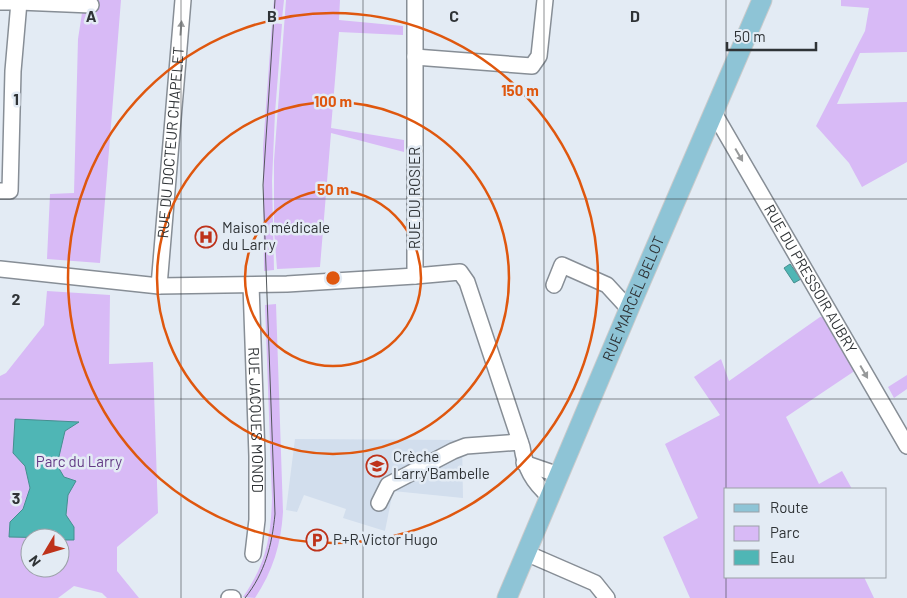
<svg xmlns="http://www.w3.org/2000/svg" width="907" height="598" viewBox="0 0 907 598" font-family="Barlow,sans-serif">
  <rect width="100%" height="100%" fill="#e3ebf4"/>
  <path fill="#d2deed" d="M295 439 462 440 463 498 393 491 385 531 343 518 346 509 304 495 297 512 286 510Z"/>
  <path fill="#d8baf6" fill-rule="evenodd" d="M84 0H121L100 263 47 259 50 194 74 193 78 39Z
    M274 0H284L282 19H272Z
    M286 0H340L339 20 403 26V35L339 32 331 128 404 140V152L331 133 320 267 277 269 274 230V161Z
    M841 0H907V52L860 53 837 104 907 102V162L862 187 849 163 816 126 865 31 869 8 841 6Z
    M272 23 282 24 275 113 272 181 274 270 264 271 263 148Z
    M47 291 110 295 109 364 153 362 158 513 117 547V571L139 598H107L102 593 74 586 58 598H0V376L6 373 44 325ZM30 538H60V568H30Z
    M276 304 283 512C281 544 273 571 255 598L243 597C266 564 271 537 272 498L265 305Z
    M820 317H825L856 370 786 417 819 484 842 471 852 489H726V577H864L874 598H690L663 537 698 518 665 444 720 415 694 377 721 359 729 381Z
    M907 375V389L894 398 888 387Z"/>
  <path fill="#4fb6b5" stroke="#458f8f" d="M790 264 801 279 794 283 784 268Z
    M15 419 79 422 65 431 57 465 64 477 76 481 68 495 66 515 74 527V540H60V538L9 537 10 522 23 509 30 488 25 466 13 453Z"/>
  <g fill="none" stroke-linecap="round" stroke-linejoin="round">
    <g stroke="#878e96" stroke-width="18">
      <g id="minor">
        <path d="M415 0V276L460 272 467 282 522 447C525 468 533 482 549 496"/>
        <path d="M0 2H19L13 71 10 191H0"/>
        <path d="M19 2 91 5"/>
        <path d="M415 57 532 66 539 56 545 0"/>
        <path id="s1" d="M714 113 907 446"/>
        <path d="M0 269 159 286 287 284 415 276"/>
        <path id="s2" d="M251 285 257 456V520L253 554"/>
        <path d="M554 285 562 265 607 285 629 309"/>
        <path id="s3" d="M159 286 183 0"/>
        <path d="M524 463 559 475"/>
        <path d="M379 503 388 485 453 451 466 446 520 442"/>
        <path d="M526 553 595 583 607 598"/>
        <path d="M229 598H233"/>
      </g>
    </g>
    <g stroke="#c9cacb" stroke-width="21">
      <g id="major">
        <path id="s4" d="M507 598 629 309 762 0"/>
      </g>
    </g>
    <use href="#minor" stroke="#fff" stroke-width="15"/>
    <use href="#major" stroke="#8ec4d6" stroke-width="19"/>
    <path stroke="#52575b" stroke-width="1" d="M245 598C265 573 272 545 275 514L263 185 275 0"/>
  </g>
  <defs><path id="oneway-solid" d="M-6-.8H1V-3.2L6.5 0L1 3.2V.8H-6Z" transform="scale(1.25)"/></defs>
  <g fill="#97999a">
    <use href="#oneway-solid" transform="translate(181 28) rotate(-85)"/>
    <use href="#oneway-solid" transform="translate(739 155) rotate(60)"/>
    <use href="#oneway-solid" transform="translate(864 372) rotate(60)"/>
  </g>
  <path fill="none" stroke="#2f3336" stroke-width="1" stroke-opacity="0.55" d="M181 0V598M363 0V598M544 0V598M726 0V598M0 199H907M0 399H907"/>
  <g fill="none" stroke="#df570e" stroke-width="2.5">
    <circle cx="333" cy="278" r="88"/>
    <circle cx="333" cy="278" r="176"/>
    <circle cx="333" cy="278" r="265"/>
  </g>
  <defs>
    <g id="hospital-ring" transform="scale(1.125)"><circle r="9.5" fill="#e3ebf4" stroke="#be321a" stroke-width="1.5"/><path d="M-5-5h3v3.5h4V-5h3V5h-3V1.5h-4V5h-3Z" fill="#be321a"/></g>
    <g id="school-ring" transform="scale(1.125)"><circle r="9.5" fill="#e3ebf4" stroke="#be321a" stroke-width="1.5"/><path d="M0-5L7-2L0 1L-7-2ZM-4 1L0 2.5L4 1V4Q0 6-4 4Z" fill="#be321a"/></g>
    <g id="parking-ring" transform="scale(1.125)"><circle r="9.5" fill="#e3ebf4" stroke="#be321a" stroke-width="1.5"/><path d="M-3.5-5.5H1a3.5 3.5 0 0 1 0 7H-1V5.5H-3.5ZM-1-3.4V-.6H.8a1.4 1.4 0 0 0 0-2.8Z" fill="#be321a"/></g>
  </defs>
  <g fill-rule="evenodd">
    <use href="#hospital-ring" x="206" y="237"/>
    <use href="#school-ring" x="377" y="466"/>
    <use href="#parking-ring" x="317" y="540"/>
  </g>
  <g text-anchor="middle" stroke-width="5" stroke-linejoin="round" paint-order="stroke">
    <g font-size="15" fill="#2f3336" stroke="#e3ebf4">
      <text dy="5" stroke="none"><textPath href="#s3" startOffset="144">RUE DU DOCTEUR CHAPELET</textPath></text>
      <text transform="translate(415 198) rotate(-90)" y="5">RUE DU ROSIER</text>
      <text dy="5" stroke="none"><textPath href="#s1" startOffset="192">RUE DU PRESSOIR AUBRY</textPath></text>
      <text dy="5" stroke="none"><textPath href="#s4" startOffset="325">RUE MARCEL BELOT</textPath></text>
      <text dy="5" stroke="none"><textPath href="#s2" startOffset="135">RUE JACQUES MONOD</textPath></text>
    </g>
    <g font-size="15" fill="#2f3336" stroke="#e3ebf4" text-anchor="start">
      <text x="222" y="233">Maison médicale<tspan x="222" dy="17">du Larry</tspan></text>
      <text x="393" y="462">Crèche<tspan x="393" dy="17">Larry'Bambelle</tspan></text>
      <text x="333" y="545">P+R Victor Hugo</text>
    </g>
    <g font-size="15" fill="#643b86" stroke="#e3ebf4">
      <text x="79" y="467">Parc du Larry</text>
    </g>
  </g>
  <g font-size="16" text-anchor="middle" font-weight="bold" fill="#2f3336" stroke="#e3ebf4" stroke-width="5" stroke-linejoin="round" paint-order="stroke">
    <text x="91" y="22">A</text>
    <text x="272" y="22">B</text>
    <text x="454" y="22">C</text>
    <text x="635" y="22">D</text>
    <text x="16" y="105">1</text>
    <text x="16" y="305">2</text>
    <text x="16" y="504">3</text>
  </g>
  <circle cx="333" cy="278" r="8" fill="#df570e" stroke="#e3ebf4" stroke-width="2.5"/>
  <g font-size="15" text-anchor="middle" font-weight="bold" fill="#df570e" stroke="#e3ebf4" stroke-width="5" stroke-linejoin="round" paint-order="stroke">
    <text x="520" y="96">150 m</text>
    <text x="333" y="107">100 m</text>
    <text x="333" y="195">50 m</text>
  </g>
  <rect x="724" y="488" width="162" height="90" fill="#e3ebf4" stroke="#9ba1a8"/>
  <rect x="734" y="504" width="25" height="8" fill="#8ec4d6" stroke="#9ba1a8"/>
  <text x="770" y="513" font-size="15" fill="#2f3336">Route</text>
  <rect x="734" y="526" width="25" height="15" fill="#d8baf6" stroke="#9ba1a8"/>
  <text x="770" y="538" font-size="15" fill="#2f3336">Parc</text>
  <rect x="734" y="550" width="25" height="15" fill="#4fb6b5" stroke="#9ba1a8"/>
  <text x="770" y="563" font-size="15" fill="#2f3336">Eau</text>
  <g transform="translate(45 553) rotate(232)"><circle r="24" fill="#e3ebf4" stroke="#9ba1a8"/>
  <path d="M0-4L9 19L0 12L-9 19Z" fill="#be321a"/>
  <text y="-8" font-size="14" font-weight="bold" text-anchor="middle" fill="#2f3336">N</text>
  </g>
  <path d="M727 42v8h89v-8" fill="none" stroke="#2f3336" stroke-width="2.5"/>
  <text x="734" y="42" font-size="15" fill="#2f3336" stroke="#e3ebf4" stroke-width="4" paint-order="stroke">50 m</text>
</svg>
